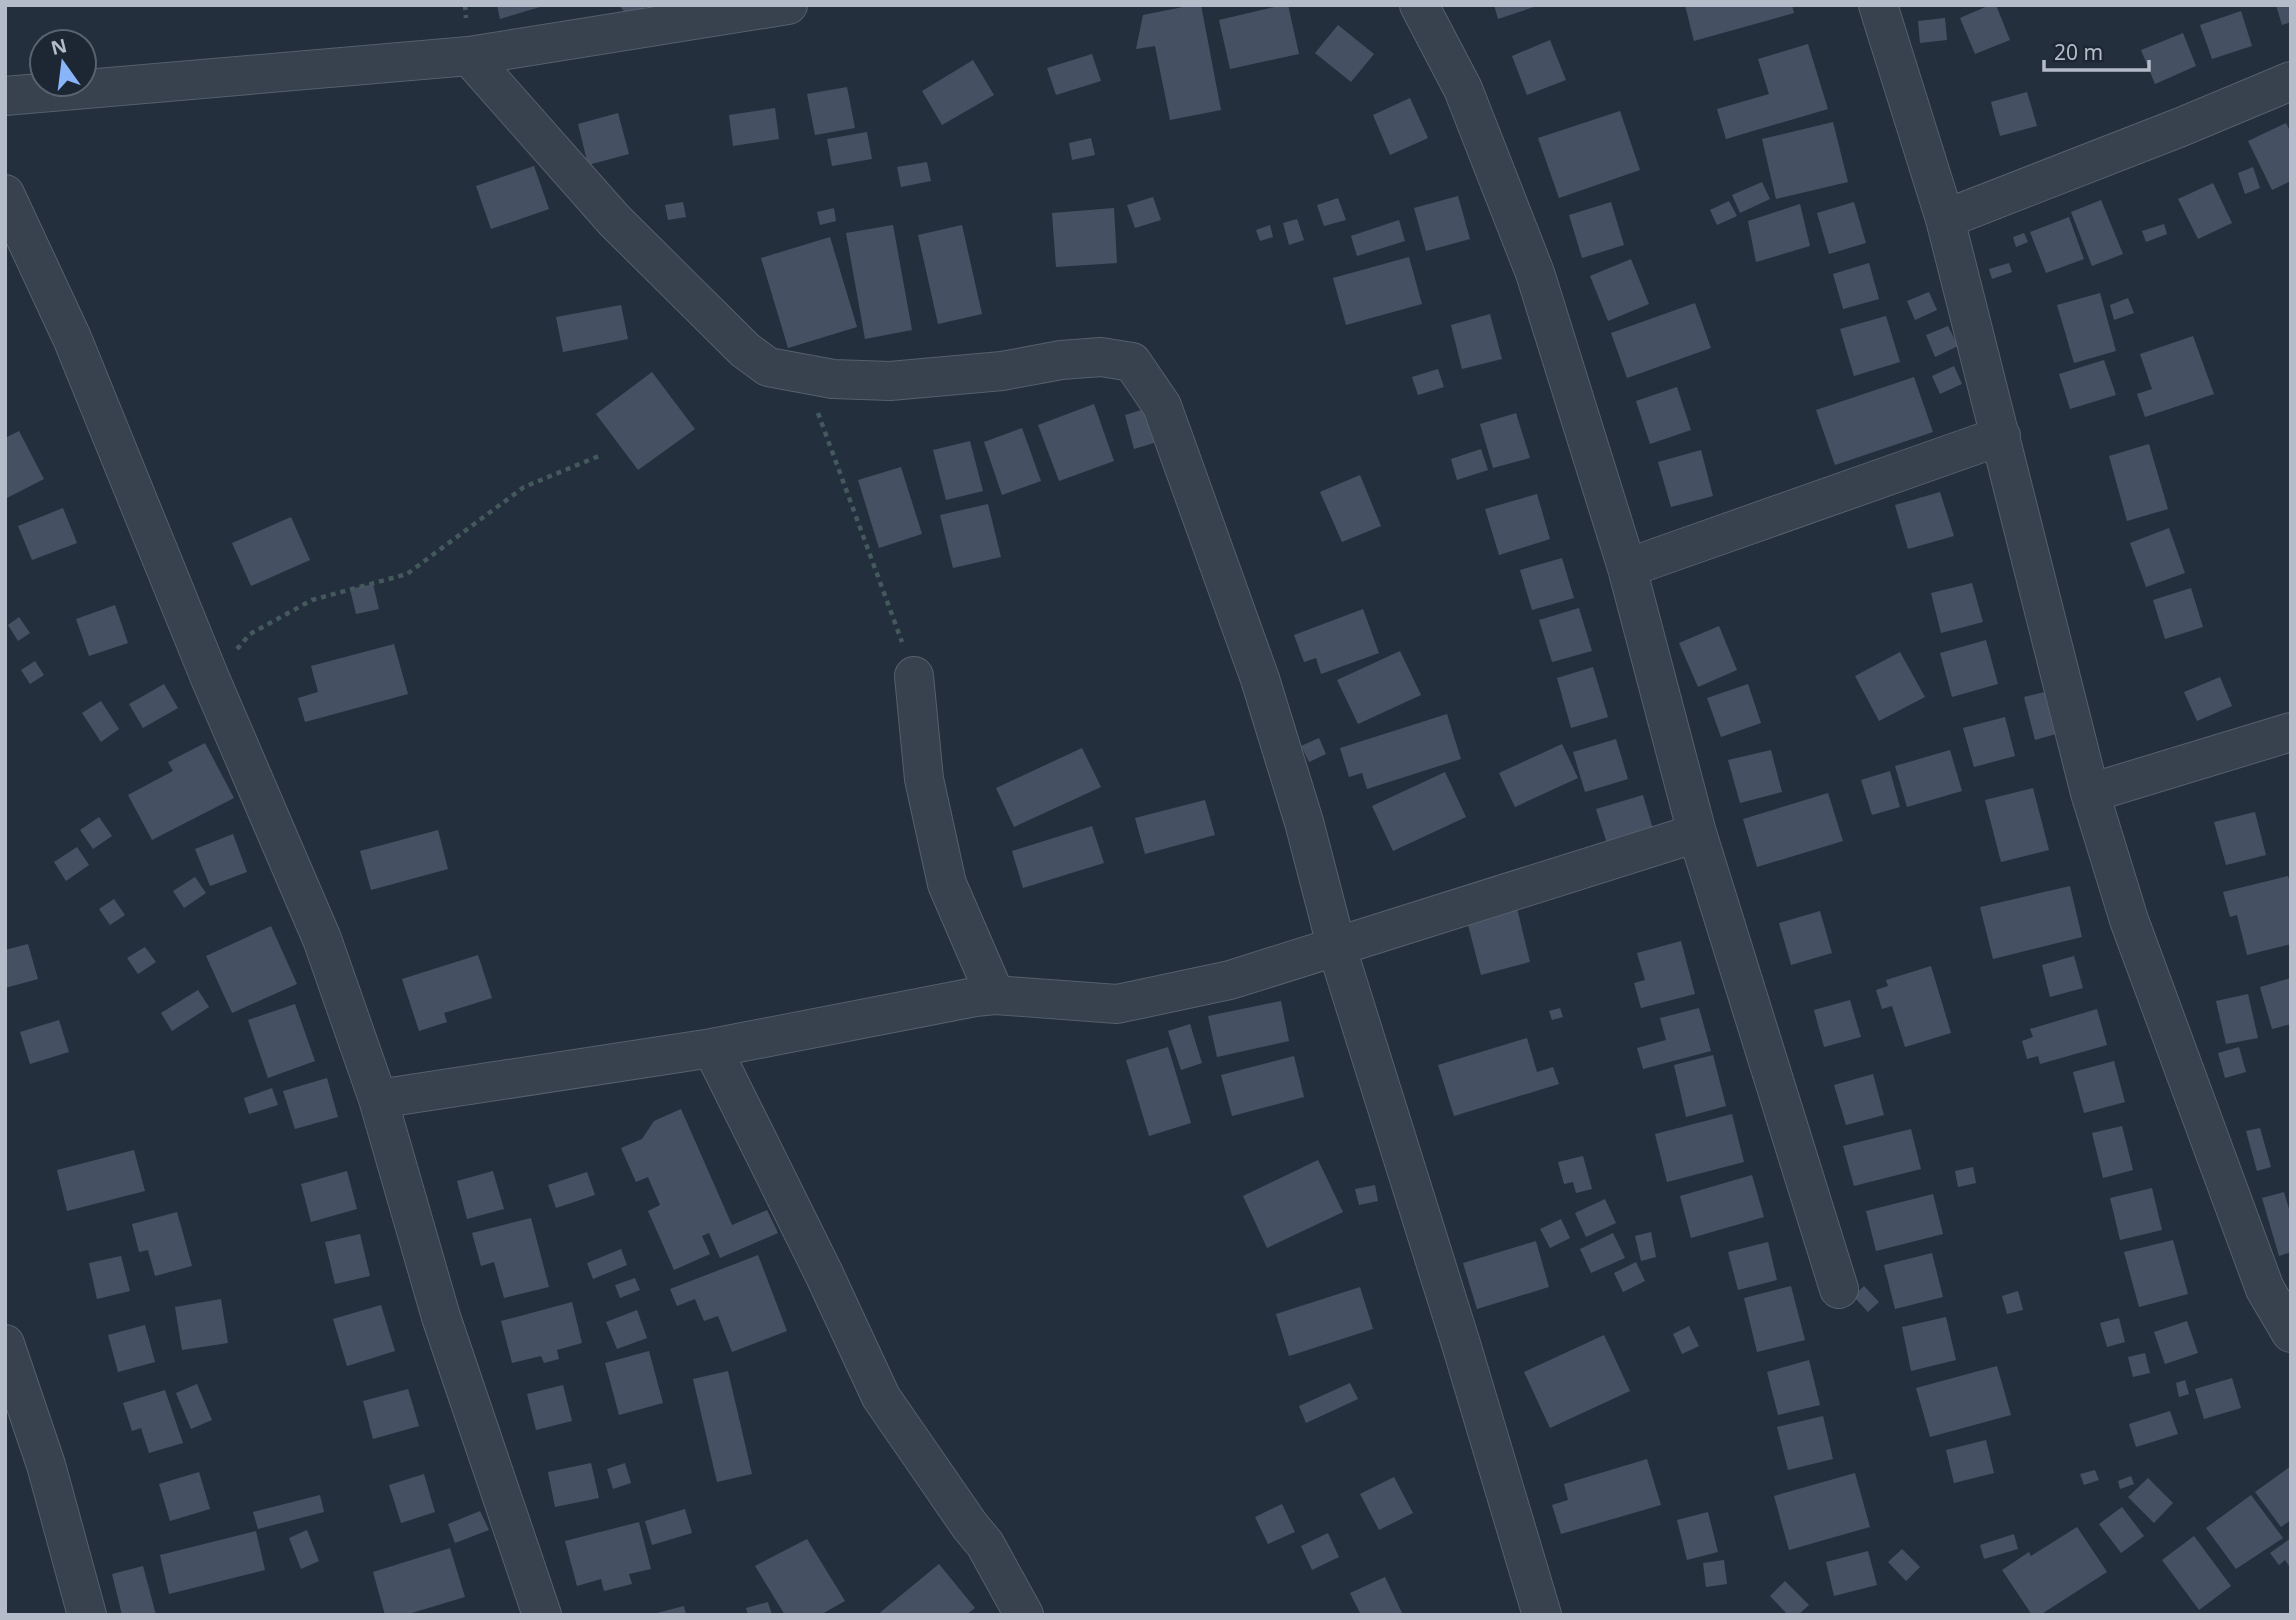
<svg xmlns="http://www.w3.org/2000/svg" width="2296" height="1620" viewBox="0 0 2296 1620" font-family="'Noto Sans',sans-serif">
  <rect width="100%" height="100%" fill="#242f3e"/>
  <path fill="#455162" d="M497 5H539L540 7 500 19Z
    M619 5H648L630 19Z
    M1193 5H1201L1221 110 1170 120 1155 46 1136 49 1143 15Z
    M1283 5H1288L1299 54 1230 69 1219 20Z
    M1494 5H1537V6L1498 19Z
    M1685 5H1792L1794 13 1694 41Z
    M1990 5H1996L2010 40 1975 54 1960 18Z
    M2276 5H2291V22L2282 25Z
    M2241 11 2252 46 2212 59 2200 25Z
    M1945 18 1947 40 1920 43 1918 21Z
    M1338 25 1374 54 1351 82 1315 53Z
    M2183 33 2196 66 2155 84 2141 50Z
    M1550 40 1566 80 1527 95 1512 56Z
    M1808 44 1828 109 1726 139 1717 109 1769 94 1758 59Z
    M1092 54 1101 81 1056 95 1047 68Z
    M973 60 994 95 942 125 922 91Z
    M847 87 855 128 815 135 807 94Z
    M2027 92 2037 126 2000 136 1991 102Z
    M1410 98 1428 138 1390 155 1373 115Z
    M775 108 779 139 733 146 729 115Z
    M1620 111 1640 170 1559 198 1538 138Z
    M618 113 629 154 588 165 578 124Z
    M1833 122 1848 182 1776 199 1762 139Z
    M2286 123 2291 133V181L2272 190 2248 141Z
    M867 132 872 159 832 166 827 139Z
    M1091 138 1095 155 1072 160 1069 143Z
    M927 162 931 181 901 187 897 167Z
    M534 166 549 209 491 229 476 186Z
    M2253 167 2260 188 2245 194 2238 173Z
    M1762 182 1770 199 1740 213 1732 195Z
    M2213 183 2232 223 2198 239 2178 199Z
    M1458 196 1470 239 1426 251 1414 208Z
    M1153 197 1161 220 1135 228 1127 205Z
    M1338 198 1346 220 1324 226 1317 205Z
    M2101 200 2123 254 2092 266 2071 212Z
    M1729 201 1737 216 1717 225 1710 210Z
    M683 202 686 217 668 220 665 205Z
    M1611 202 1624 245 1582 258 1569 215Z
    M1854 202 1866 243 1829 254 1817 213Z
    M1800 204 1810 246 1756 262 1748 221Z
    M834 208 836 221 820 225 817 212Z
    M1114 208 1117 263 1056 267 1052 213Z
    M2069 217 2084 259 2046 273 2030 232Z
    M1297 219 1304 240 1289 245 1283 223Z
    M1399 220 1405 241 1357 256 1351 236Z
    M2164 224 2167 234 2146 242 2142 231Z
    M893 225 912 330 865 339 846 233Z
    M962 225 982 314 938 324 918 235Z
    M1270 225 1273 237 1260 241 1256 230Z
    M2024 233 2028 242 2016 247 2013 237Z
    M830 237 857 327 788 348 761 258Z
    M1409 257 1422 304 1346 325 1333 278Z
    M1631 259 1649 304 1608 321 1590 276Z
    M1869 263 1879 299 1843 309 1833 274Z
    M2009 263 2012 272 1992 279 1989 269Z
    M1929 292 1937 310 1915 320 1907 301Z
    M2100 293 2116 351 2074 363 2057 305Z
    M2128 298 2134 313 2114 320 2110 305Z
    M1695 303 1711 348 1627 378 1611 333Z
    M621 305 628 339 563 352 556 317Z
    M1490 314 1502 359 1462 369 1451 325Z
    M1886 316 1900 362 1854 376 1840 329Z
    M1948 326 1958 346 1935 357 1926 335Z
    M2193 336 2214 394 2145 417 2137 394 2152 389 2140 354Z
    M2104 360 2116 395 2070 409 2059 374Z
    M1954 366 1962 384 1940 394 1932 376Z
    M1438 369 1444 387 1418 395 1412 377Z
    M652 372 695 429 638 470 596 414Z
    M1914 377 1933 432 1835 465 1816 410Z
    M1677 387 1691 430 1650 444 1636 401Z
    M1094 404 1114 461 1059 481 1038 425Z
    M1148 408 1157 442 1134 449 1125 415Z
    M1516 413 1530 458 1493 468 1480 424Z
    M1022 428 1041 481 1002 495 984 442Z
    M19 431 44 479 5 499V438Z
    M970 441 983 491 946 500 933 450Z
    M2149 444 2168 509 2127 521 2109 456Z
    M1481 449 1488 470 1457 480 1451 459Z
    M1701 450 1713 496 1671 507 1658 462Z
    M901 467 922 534 879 548 858 480Z
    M1360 475 1381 526 1342 542 1320 492Z
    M1940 492 1954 536 1908 549 1895 505Z
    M1537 494 1550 539 1499 555 1485 509Z
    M988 504 1001 557 953 568 940 515Z
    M63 508 77 543 32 560 18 526Z
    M291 517 310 560 251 586 232 543Z
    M2169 528 2185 573 2146 587 2130 543Z
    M1562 558 1574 598 1532 610 1520 570Z
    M1972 583 1983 622 1941 633 1931 593Z
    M373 584 379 609 356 614 350 589Z
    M2191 588 2203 627 2165 639 2153 600Z
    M115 605 128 643 89 656 76 619Z
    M1579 608 1592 651 1552 662 1539 620Z
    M1363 609 1379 653 1321 674 1316 658 1304 662 1294 635Z
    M19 617 30 633 18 641 8 625Z
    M1719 626 1737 670 1698 687 1679 643Z
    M1986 640 1998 684 1952 697 1940 653Z
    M394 644 408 694 305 722 298 698 318 692 311 666Z
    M1400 651 1421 695 1358 724 1337 680Z
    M1900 652 1925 697 1879 721 1855 676Z
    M35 661 44 675 30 684 21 670Z
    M1593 667 1608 717 1571 728 1557 678Z
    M2220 677 2232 706 2197 721 2184 692Z
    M164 684 178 708 143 728 129 704Z
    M1748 684 1761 723 1721 737 1707 698Z
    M2045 692 2056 734 2035 740 2024 697Z
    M101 701 119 729 101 742 82 713Z
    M1447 714 1461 759 1367 789 1362 773 1349 777 1340 748Z
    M2005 717 2015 756 1974 767 1963 728Z
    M1319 738 1326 754 1309 762 1301 746Z
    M1616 739 1628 779 1585 792 1573 752Z
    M205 743 234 798 152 840 128 795 173 771 168 762Z
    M1562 744 1578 778 1515 807 1499 773Z
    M1082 748 1101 787 1014 827 996 788Z
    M1771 750 1782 792 1740 803 1728 760Z
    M1950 750 1962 791 1907 807 1895 766Z
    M1890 771 1900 807 1872 815 1861 780Z
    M1445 772 1466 817 1393 851 1372 806Z
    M2033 788 2049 850 2001 862 1985 800Z
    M1828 793 1843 841 1757 867 1743 819Z
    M1643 795 1655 836 1609 850 1596 809Z
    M1205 800 1215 835 1145 854 1135 818Z
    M2255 812 2266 855 2226 865 2214 822Z
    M99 817 112 836 93 849 80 830Z
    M1092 826 1104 863 1023 888 1012 851Z
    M438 830 448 869 371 890 360 851Z
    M233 834 247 872 210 886 195 849Z
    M77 847 89 865 66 881 54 862Z
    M2288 876 2291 885V944L2247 955 2237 915 2230 917 2223 892Z
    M195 877 206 893 184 908 173 891Z
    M2070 886 2082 937 1993 959 1980 907Z
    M114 899 125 915 110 925 99 909Z
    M1517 908 1530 962 1481 975 1467 921Z
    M1820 911 1832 953 1791 965 1779 923Z
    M271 926 297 984 232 1013 206 956Z
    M1681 941 1695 994 1641 1008 1634 983 1645 980 1637 953Z
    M28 944 38 979 5 988V950Z
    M145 947 156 962 138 974 127 958Z
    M478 955 492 998 444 1013 447 1022 419 1031 402 979Z
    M2074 956 2083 988 2050 997 2042 965Z
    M1931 966 1951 1033 1905 1047 1892 1006 1882 1009 1876 990 1888 986 1886 980Z
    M2291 978V1024L2272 1029 2260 987Z
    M198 990 209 1007 172 1031 161 1013Z
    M2248 994 2258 1038 2226 1044 2216 1001Z
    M1850 1000 1861 1037 1824 1047 1814 1010Z
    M1281 1001 1289 1041 1217 1057 1208 1016Z
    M295 1004 315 1061 268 1078 248 1020Z
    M1560 1008 1563 1017 1552 1020 1549 1011Z
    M1699 1008 1711 1051 1643 1069 1637 1048 1666 1040 1660 1018Z
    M2097 1009 2107 1045 2040 1064 2038 1056 2027 1059 2022 1041 2033 1037 2030 1029Z
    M59 1020 69 1052 30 1064 20 1032Z
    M1190 1024 1202 1063 1181 1070 1168 1031Z
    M1527 1038 1537 1072 1553 1067 1559 1084 1454 1116 1438 1065Z
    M1168 1047 1191 1123 1149 1136 1126 1060Z
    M2239 1047 2246 1072 2225 1078 2218 1053Z
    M1713 1055 1726 1106 1686 1117 1674 1065Z
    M1294 1056 1304 1097 1232 1116 1221 1075Z
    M2114 1061 2125 1102 2084 1113 2073 1072Z
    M1873 1074 1884 1115 1846 1125 1834 1085Z
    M327 1078 338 1117 295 1129 283 1091Z
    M272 1088 278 1105 249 1114 244 1098Z
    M681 1109 732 1225 767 1210 778 1233 720 1258 709 1233 702 1236 710 1254 674 1270 648 1211 660 1205 648 1177 636 1182 621 1148 642 1139 654 1121Z
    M1732 1114 1744 1162 1667 1182 1655 1134Z
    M2122 1126 2133 1170 2103 1178 2092 1133Z
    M2260 1128 2271 1167 2257 1171 2246 1131Z
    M1911 1129 1921 1169 1854 1186 1843 1146Z
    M134 1150 145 1191 67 1211 57 1170Z
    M1583 1156 1592 1189 1576 1193 1573 1182 1564 1184 1558 1162Z
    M1318 1160 1343 1212 1267 1248 1243 1196Z
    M1973 1167 1976 1183 1958 1187 1955 1171Z
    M347 1171 357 1209 311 1222 301 1184Z
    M493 1171 504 1209 467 1219 457 1181Z
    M587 1172 595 1195 556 1208 548 1185Z
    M1752 1175 1764 1217 1691 1238 1680 1196Z
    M1375 1185 1378 1201 1359 1205 1355 1189Z
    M2152 1188 2162 1230 2120 1240 2110 1198Z
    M2284 1192 2291 1216V1252L2279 1256 2262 1198Z
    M1933 1194 1943 1234 1876 1251 1866 1211Z
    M1605 1199 1616 1223 1586 1237 1575 1213Z
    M177 1212 192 1266 155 1276 148 1250 139 1252 132 1224Z
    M531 1218 549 1287 504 1298 494 1262 481 1266 472 1233Z
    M1561 1219 1570 1238 1550 1248 1540 1229Z
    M1651 1232 1656 1257 1641 1261 1635 1236Z
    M1613 1233 1625 1258 1591 1273 1580 1249Z
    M360 1234 370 1276 335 1284 325 1242Z
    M2173 1240 2188 1294 2139 1307 2124 1252Z
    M1536 1241 1549 1287 1477 1309 1463 1263Z
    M1768 1242 1777 1280 1738 1290 1728 1252Z
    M621 1249 627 1265 593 1279 587 1263Z
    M1932 1253 1943 1297 1895 1309 1884 1265Z
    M758 1255 787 1331 732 1352 718 1316 704 1321 695 1299 677 1306 670 1289Z
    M121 1256 130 1291 97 1299 89 1263Z
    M1636 1262 1645 1281 1623 1292 1614 1273Z
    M635 1278 640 1290 620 1298 615 1285Z
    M1791 1286 1805 1340 1757 1352 1744 1298Z
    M1864 1286 1879 1302 1868 1312 1853 1296Z
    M1360 1287 1373 1329 1289 1356 1276 1314Z
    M2018 1291 2023 1310 2007 1314 2002 1296Z
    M221 1299 228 1343 182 1350 175 1307Z
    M572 1302 582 1343 557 1350 559 1359 544 1363 541 1356 512 1363 501 1321Z
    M381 1305 395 1351 347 1366 333 1319Z
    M637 1310 647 1338 617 1349 606 1322Z
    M1946 1317 1956 1360 1911 1371 1902 1327Z
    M2119 1318 2125 1342 2107 1347 2100 1323Z
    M2187 1321 2198 1353 2165 1364 2154 1332Z
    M145 1325 155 1362 118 1372 108 1335Z
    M1689 1326 1699 1346 1682 1354 1673 1334Z
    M1604 1335 1630 1391 1550 1428 1524 1372Z
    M649 1351 663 1403 619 1415 605 1363Z
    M2145 1353 2150 1373 2133 1377 2128 1357Z
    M1809 1360 1820 1405 1778 1415 1767 1372Z
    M1997 1366 2011 1415 1930 1437 1916 1388Z
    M728 1371 752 1474 717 1482 693 1379Z
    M2232 1378 2241 1408 2204 1419 2195 1389Z
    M2185 1380 2189 1394 2179 1397 2176 1383Z
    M1350 1383 1358 1399 1306 1423 1299 1406Z
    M197 1384 212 1420 191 1429 176 1393Z
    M563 1385 572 1421 536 1430 527 1394Z
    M408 1389 419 1426 373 1439 363 1401Z
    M165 1390 183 1443 149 1453 141 1428 132 1431 123 1403Z
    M2170 1411 2178 1434 2136 1447 2129 1424Z
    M1823 1416 1833 1459 1788 1470 1777 1427Z
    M1986 1440 1994 1473 1954 1483 1946 1450Z
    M1647 1459 1661 1505 1561 1534 1552 1505 1568 1500 1564 1484Z
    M591 1463 599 1498 555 1507 548 1472Z
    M625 1463 631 1483 613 1489 607 1469Z
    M2291 1466V1520L2281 1527 2255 1492Z
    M2095 1470 2099 1480 2084 1485 2080 1474Z
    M199 1472 210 1509 170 1521 159 1484Z
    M1855 1473 1870 1527 1789 1550 1774 1496Z
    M424 1474 435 1512 401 1523 389 1485Z
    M2131 1476 2134 1484 2120 1489 2118 1481Z
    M1394 1477 1413 1513 1379 1530 1360 1494Z
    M2148 1478 2173 1503 2154 1523 2128 1497Z
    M320 1495 324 1512 258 1529 253 1512Z
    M2251 1495 2283 1538 2236 1569 2206 1528Z
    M1282 1504 1295 1532 1268 1544 1255 1517Z
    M2122 1507 2144 1536 2121 1553 2099 1524Z
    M685 1509 692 1533 652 1545 645 1521Z
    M480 1511 489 1530 455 1543 448 1524Z
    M1708 1512 1718 1552 1687 1560 1677 1520Z
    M639 1522 651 1569 629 1574 632 1584 604 1591 601 1579 577 1586 565 1541Z
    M2077 1527 2107 1572 2040 1615H2032L2002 1570 2029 1552 2031 1556Z
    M307 1530 319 1561 301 1569 289 1538Z
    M256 1531 265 1570 169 1594 160 1555Z
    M1328 1533 1339 1557 1312 1570 1301 1546Z
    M2014 1534 2018 1549 1984 1559 1980 1545Z
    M2194 1536 2231 1586 2199 1610 2162 1560Z
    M2291 1538V1569L2285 1560 2279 1565 2270 1553Z
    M807 1539 845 1601 820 1615H785L755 1566Z
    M450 1548 465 1597 405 1615H385L373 1572Z
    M1902 1549 1920 1567 1906 1581 1888 1562Z
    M1868 1551 1877 1585 1834 1596 1826 1562Z
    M1724 1560 1727 1584 1706 1587 1703 1563Z
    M939 1564 975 1608 966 1615H877Z
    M143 1566 156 1615H122L112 1574Z
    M1385 1577 1402 1613 1398 1615H1361L1350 1593Z
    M1785 1581 1809 1605 1798 1615H1788L1770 1596Z
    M768 1602 772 1615H748L746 1608Z
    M684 1606 686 1615H653V1614Z"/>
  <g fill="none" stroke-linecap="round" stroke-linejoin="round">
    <g stroke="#565f6c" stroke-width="40">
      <path id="minor" d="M1419 5 1463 89 1535 273 1627 568 1697 833 1839 1289
        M1878 5 1945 219 2090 793 2129 920 2265 1289 2291 1333
        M469 56 614 220 745 350 768 367 833 379 890 381 1002 371 1061 360 1101 357 1132 362 1162 406 1260 679 1304 822 1336 945 1461 1344 1542 1615
        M5 96 469 56 788 5
        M5 194 72 338 210 678 322 939 378 1099
        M1945 219 2181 127 2291 81
        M1627 568 2001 436
        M914 676 924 779 947 884 995 995
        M2090 793 2291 732
        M712 1048 824 1274 881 1397 970 1526 985 1544 1024 1615
        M5 1344 46 1465 87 1615
        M542 1615 441 1317 378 1099 712 1048 975 997 995 995 1117 1004 1230 980 1697 833"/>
    </g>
    <path stroke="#44595c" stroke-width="4.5" stroke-dasharray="5 5" stroke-linecap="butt" d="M465 5 466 18
      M818 413 902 642
      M237 649 250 634 312 600 407 574 524 487 599 456"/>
    <use href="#minor" stroke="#38414e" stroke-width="38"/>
  </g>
  <rect width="2296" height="1620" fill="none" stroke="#b4bcc9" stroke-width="14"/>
  <g transform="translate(63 63) rotate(346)"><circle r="33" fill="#1d2633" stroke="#59626f" stroke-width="2"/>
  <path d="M0-5L12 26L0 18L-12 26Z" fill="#8ab4f8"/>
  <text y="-10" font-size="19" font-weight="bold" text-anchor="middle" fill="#b4bcc9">N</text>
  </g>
  <path d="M2044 60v10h105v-10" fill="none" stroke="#b4bcc9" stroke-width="3.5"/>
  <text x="2054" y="60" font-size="21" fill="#b4bcc9" stroke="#1d2633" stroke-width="5" paint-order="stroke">20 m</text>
</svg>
